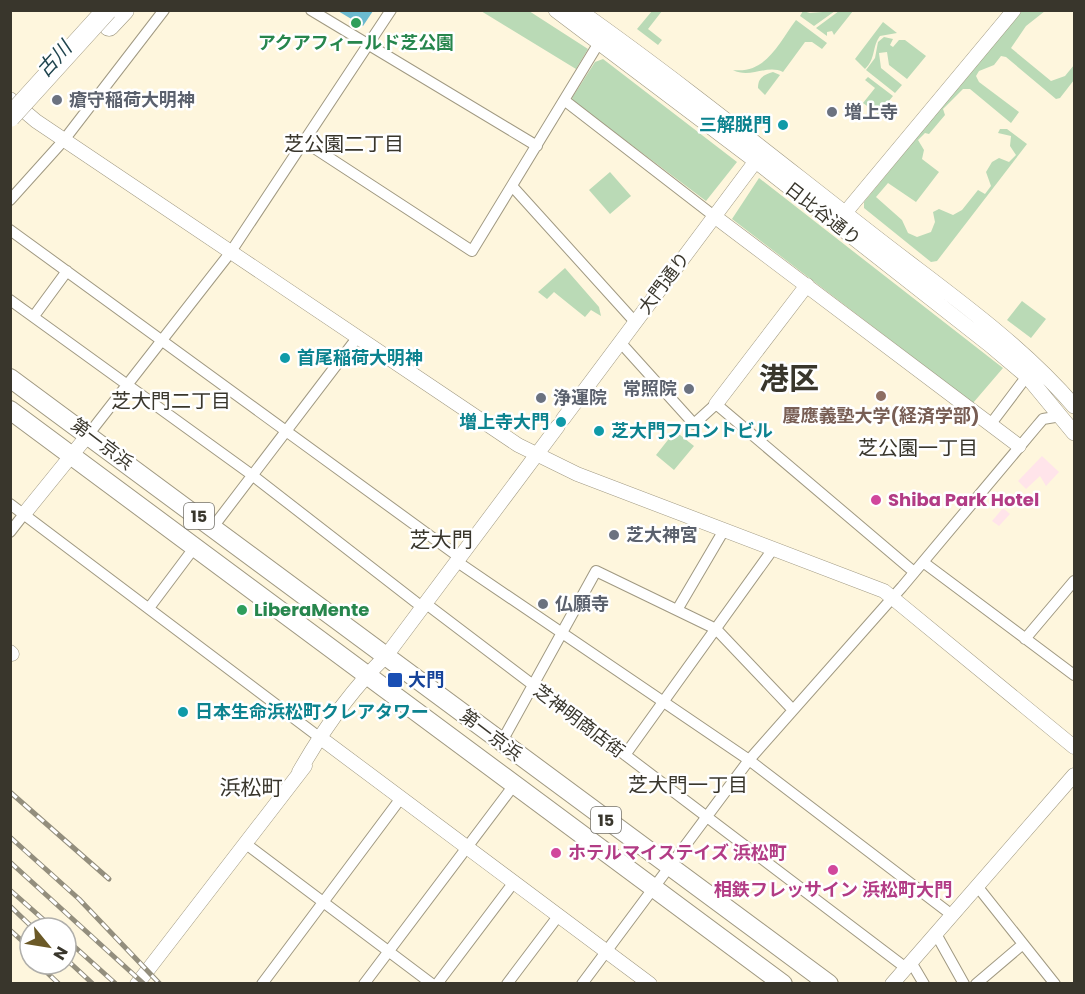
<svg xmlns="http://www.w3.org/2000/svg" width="1085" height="994" viewBox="0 0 1085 994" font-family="Poppins,'Noto Sans JP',sans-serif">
  <rect width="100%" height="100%" fill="#fef6dd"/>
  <path fill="#ffe4ea" d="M1042 456 1059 472 1046 486 1040 476 1026 489 1018 481Z
    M1003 508 1010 514 999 526 992 521Z"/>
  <path fill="#badab6" d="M481 11H529L588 49 576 69Z
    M652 11H662L648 29 662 40 658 45 637 29Z
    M803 11 810 13 835 11 814 26 800 16Z
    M839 11H853L834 35 832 31 827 32V36L816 28Z
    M1020 11H1045L1026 26 1011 48 1051 81 1065 76 1074 65V80L1060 98 1056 99 1006 57 1001 56 994 65 979 71 976 76 979 82 1019 112 1011 123 970 89H963L943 109 945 115 929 134 925 133 918 140 924 150 922 159 939 172 916 202 888 183 876 197 902 220 908 233 917 237 931 232 935 222 933 212 939 209 953 215 962 210 978 190 985 194 991 186 986 172 992 162 999 158 1009 162 1016 155 1010 146 1011 136 998 133 1000 129H1007L1027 144 937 261 931 262 864 208V202Z
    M796 20 827 43 822 49 812 42H805L783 72C767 64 750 79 733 70 766 74 778 44 796 20Z
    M883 22 897 33 880 36C872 46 876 59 865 69L855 59Z
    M884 37 893 39 890 45 893 47 899 40H905L926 56 907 79 889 65 887 52 879 53 881 68 902 85 895 93 866 70 875 58 878 42Z
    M603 59 737 162 706 201 573 101 572 98 595 62Z
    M773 72 780 75 765 95 758 88C758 77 764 75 773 72Z
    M868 77 893 96 878 114 863 103 875 88 865 80Z
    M610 172 631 196 610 214 589 190Z
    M759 178 1003 368 973 403 732 219Z
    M565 268 599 307 601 316 591 310 585 317 554 292 547 299 538 292Z
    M1022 301 1046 319 1031 338 1007 320Z
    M675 431 694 446 674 470 656 455Z"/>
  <path fill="#6bbacf" d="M338 11H373L363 26Z"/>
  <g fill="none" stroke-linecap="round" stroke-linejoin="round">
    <g stroke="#a09982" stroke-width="12">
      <path id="minor" d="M311 10 537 146
        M564 100 714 216
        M305 142 472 251 600 41
        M512 186 635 322
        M10 200 64 140 164 10
        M10 230 459 557
        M10 300 252 475 422 607
        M34 316 67 271
        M620 342 694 424 716 404 914 572
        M990 425 1027 376
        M88 435 230 253 391 10
        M10 504 319 737
        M213 527 357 338
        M10 532 24 514
        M456 561 749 760 952 915
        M923 562 1074 675
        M425 603 906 968
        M149 608 194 548
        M677 610 724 530
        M1025 639 1074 581
        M501 743 596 571 716 629 793 710
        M625 755 773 549
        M246 844 432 984
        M977 886 1055 984
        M936 934 964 984
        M911 962 924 984
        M262 984 401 798
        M364 984 514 785
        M437 984 514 882
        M507 984 559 915
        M582 984 749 760 902 587 1037 426 1043 419 1061 416
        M976 984 1023 944"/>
    </g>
    <g stroke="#a09982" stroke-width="15">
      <path id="tertiary" d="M10 99 36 121 518 445 577 474 884 591 1074 747
        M845 213 1014 10
        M714 216 1019 446
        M716 404 807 285
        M563 419 761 154
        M24 514 88 435
        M10 652 12 654
        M326 742 650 984
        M299 772C323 730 351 690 386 656L558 426
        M137 984 305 766
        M892 984 1074 775"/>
    </g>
    <g stroke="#a09982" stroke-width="16">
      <path id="secondary" d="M556 10 756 161 989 344 1027 376 1074 433
        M578 10C680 82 776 160 874 236 943 290 1017 340 1074 406"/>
    </g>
    <g stroke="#a09982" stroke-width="20">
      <path id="trunk" d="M10 378 829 984
        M10 410 783 984"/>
    </g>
    <g stroke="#a09982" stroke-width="21">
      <path id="motorway" d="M109 26 124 10"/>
    </g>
    <use href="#minor" stroke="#fff" stroke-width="10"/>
    <use href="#tertiary" stroke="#fff" stroke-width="14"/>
    <use href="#secondary" stroke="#fff" stroke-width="15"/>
    <use href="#trunk" stroke="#fff" stroke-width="18"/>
    <use href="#motorway" stroke="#fff" stroke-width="20"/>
    <g stroke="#938e7d" stroke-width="5">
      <path id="rail" d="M10 792 109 879
        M10 837 79 899 160 984
        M10 862 144 984
        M10 890 53 928
        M10 906 33 928
        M10 930 30 948
        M66 939 116 984
        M66 959 93 984
        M38 964 59 984"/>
    </g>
    <use href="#rail" stroke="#fff" stroke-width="3" stroke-dasharray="9" stroke-linecap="butt"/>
    <g stroke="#a09982" stroke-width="21" stroke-linecap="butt">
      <path id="motorway-bridge" d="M10 117 107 10"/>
    </g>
    <use href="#motorway-bridge" stroke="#fff" stroke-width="20"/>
  </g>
  <g fill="#2e9e5b" stroke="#fff" stroke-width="2">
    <circle cx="356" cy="23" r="6"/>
    <circle cx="242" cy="610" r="6"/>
  </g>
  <g fill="#6b7280" stroke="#fff" stroke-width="2">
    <circle cx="57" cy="100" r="6"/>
    <circle cx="832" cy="112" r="6"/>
    <circle cx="689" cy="389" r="6"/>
    <circle cx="541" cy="398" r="6"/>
    <circle cx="614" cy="535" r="6"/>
    <circle cx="543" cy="604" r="6"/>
  </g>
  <g fill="#0f9aa8" stroke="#fff" stroke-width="2">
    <circle cx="783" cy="125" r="6"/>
    <circle cx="285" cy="358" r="6"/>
    <circle cx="561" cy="422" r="6"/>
    <circle cx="599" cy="431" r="6"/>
    <circle cx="183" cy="712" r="6"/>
  </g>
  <circle fill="#8d6e63" stroke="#fff" stroke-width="2" cx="881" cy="396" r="6"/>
  <g fill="#d1479c" stroke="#fff" stroke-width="2">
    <circle cx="876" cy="500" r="6"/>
    <circle cx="556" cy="853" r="6"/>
    <circle cx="833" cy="870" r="6"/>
  </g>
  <rect fill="#1a4fb4" stroke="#fff" stroke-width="2" x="387" y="672" width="16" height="16" rx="3"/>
  <g text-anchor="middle" stroke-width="5" stroke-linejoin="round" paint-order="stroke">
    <g fill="#fff" stroke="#74726b" stroke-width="1.5">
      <rect x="184" y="503" width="30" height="26" rx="4.5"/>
      <rect x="591" y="807" width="30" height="26" rx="4.5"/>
    </g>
    <g font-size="16" font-weight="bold" fill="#39362c">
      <text x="199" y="522">15</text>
      <text x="606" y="826">15</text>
    </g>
    <g font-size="18" font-weight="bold" fill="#27864d" stroke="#fff">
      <text x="356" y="49">アクアフィールド芝公園</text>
      <text x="254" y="616" text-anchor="start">LiberaMente</text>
    </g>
    <g font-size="18" font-weight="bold" fill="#5b616d" stroke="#fff" text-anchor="start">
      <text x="69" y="106">瘡守稲荷大明神</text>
      <text x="844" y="118">増上寺</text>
      <text x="677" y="395" text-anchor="end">常照院</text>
      <text x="553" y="404">浄運院</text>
      <text x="626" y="541">芝大神宮</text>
      <text x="555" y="610">仏願寺</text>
    </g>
    <g font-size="18" font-weight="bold" fill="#0d838f" stroke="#fff" text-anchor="start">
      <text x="771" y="131" text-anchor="end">三解脱門</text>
      <text x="297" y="364">首尾稲荷大明神</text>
      <text x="549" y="428" text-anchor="end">増上寺大門</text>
      <text x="611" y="437">芝大門フロントビル</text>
      <text x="195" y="718">日本生命浜松町クレアタワー</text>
    </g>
    <g font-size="18" fill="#39362c" stroke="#fff">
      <text transform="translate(823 214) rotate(38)" y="6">日比谷通り</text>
      <text transform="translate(664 283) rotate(-53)" y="6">大門通り</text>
      <text transform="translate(102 444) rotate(37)" y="6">第一京浜</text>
      <text transform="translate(579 721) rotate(37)" y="6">芝神明商店街</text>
      <text transform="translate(491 735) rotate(37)" y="6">第一京浜</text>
    </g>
    <g font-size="18" font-weight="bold" fill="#785e54" stroke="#fff">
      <text x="881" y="422">慶應義塾大学(経済学部)</text>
    </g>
    <g font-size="18" font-weight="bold" fill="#b23c85" stroke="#fff" text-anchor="start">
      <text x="888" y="506">Shiba Park Hotel</text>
      <text x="568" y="859">ホテルマイステイズ 浜松町</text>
      <text x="833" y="896" text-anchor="middle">相鉄フレッサイン 浜松町大門</text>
    </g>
    <g font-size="18" font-weight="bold" fill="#164399" stroke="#fff" text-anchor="start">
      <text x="408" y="686">大門</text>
    </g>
    <g font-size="20" font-style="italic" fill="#214650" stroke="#fff">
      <text transform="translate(54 59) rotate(-48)" y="7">古川</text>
    </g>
    <g font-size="20" fill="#39362c" stroke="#fff">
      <text x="344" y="151">芝公園二丁目</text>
      <text x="171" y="408">芝大門二丁目</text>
      <text x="918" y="455">芝公園一丁目</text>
      <text x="688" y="792">芝大門一丁目</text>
    </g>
    <g font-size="21" fill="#39362c" stroke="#fff">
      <text x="441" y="547">芝大門</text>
      <text x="251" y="795">浜松町</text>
    </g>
    <g font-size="30" font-weight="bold" fill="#39362c" stroke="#fff">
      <text x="789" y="389">港区</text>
    </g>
  </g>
  <rect width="1085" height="994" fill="none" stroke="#39362c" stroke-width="24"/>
  <g transform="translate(48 946) rotate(120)"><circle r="28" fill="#ffffff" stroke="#b0afab" stroke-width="1.5"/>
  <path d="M0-4.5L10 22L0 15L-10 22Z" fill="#6b5927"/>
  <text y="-9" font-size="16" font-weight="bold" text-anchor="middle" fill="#39362c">N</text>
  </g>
</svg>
